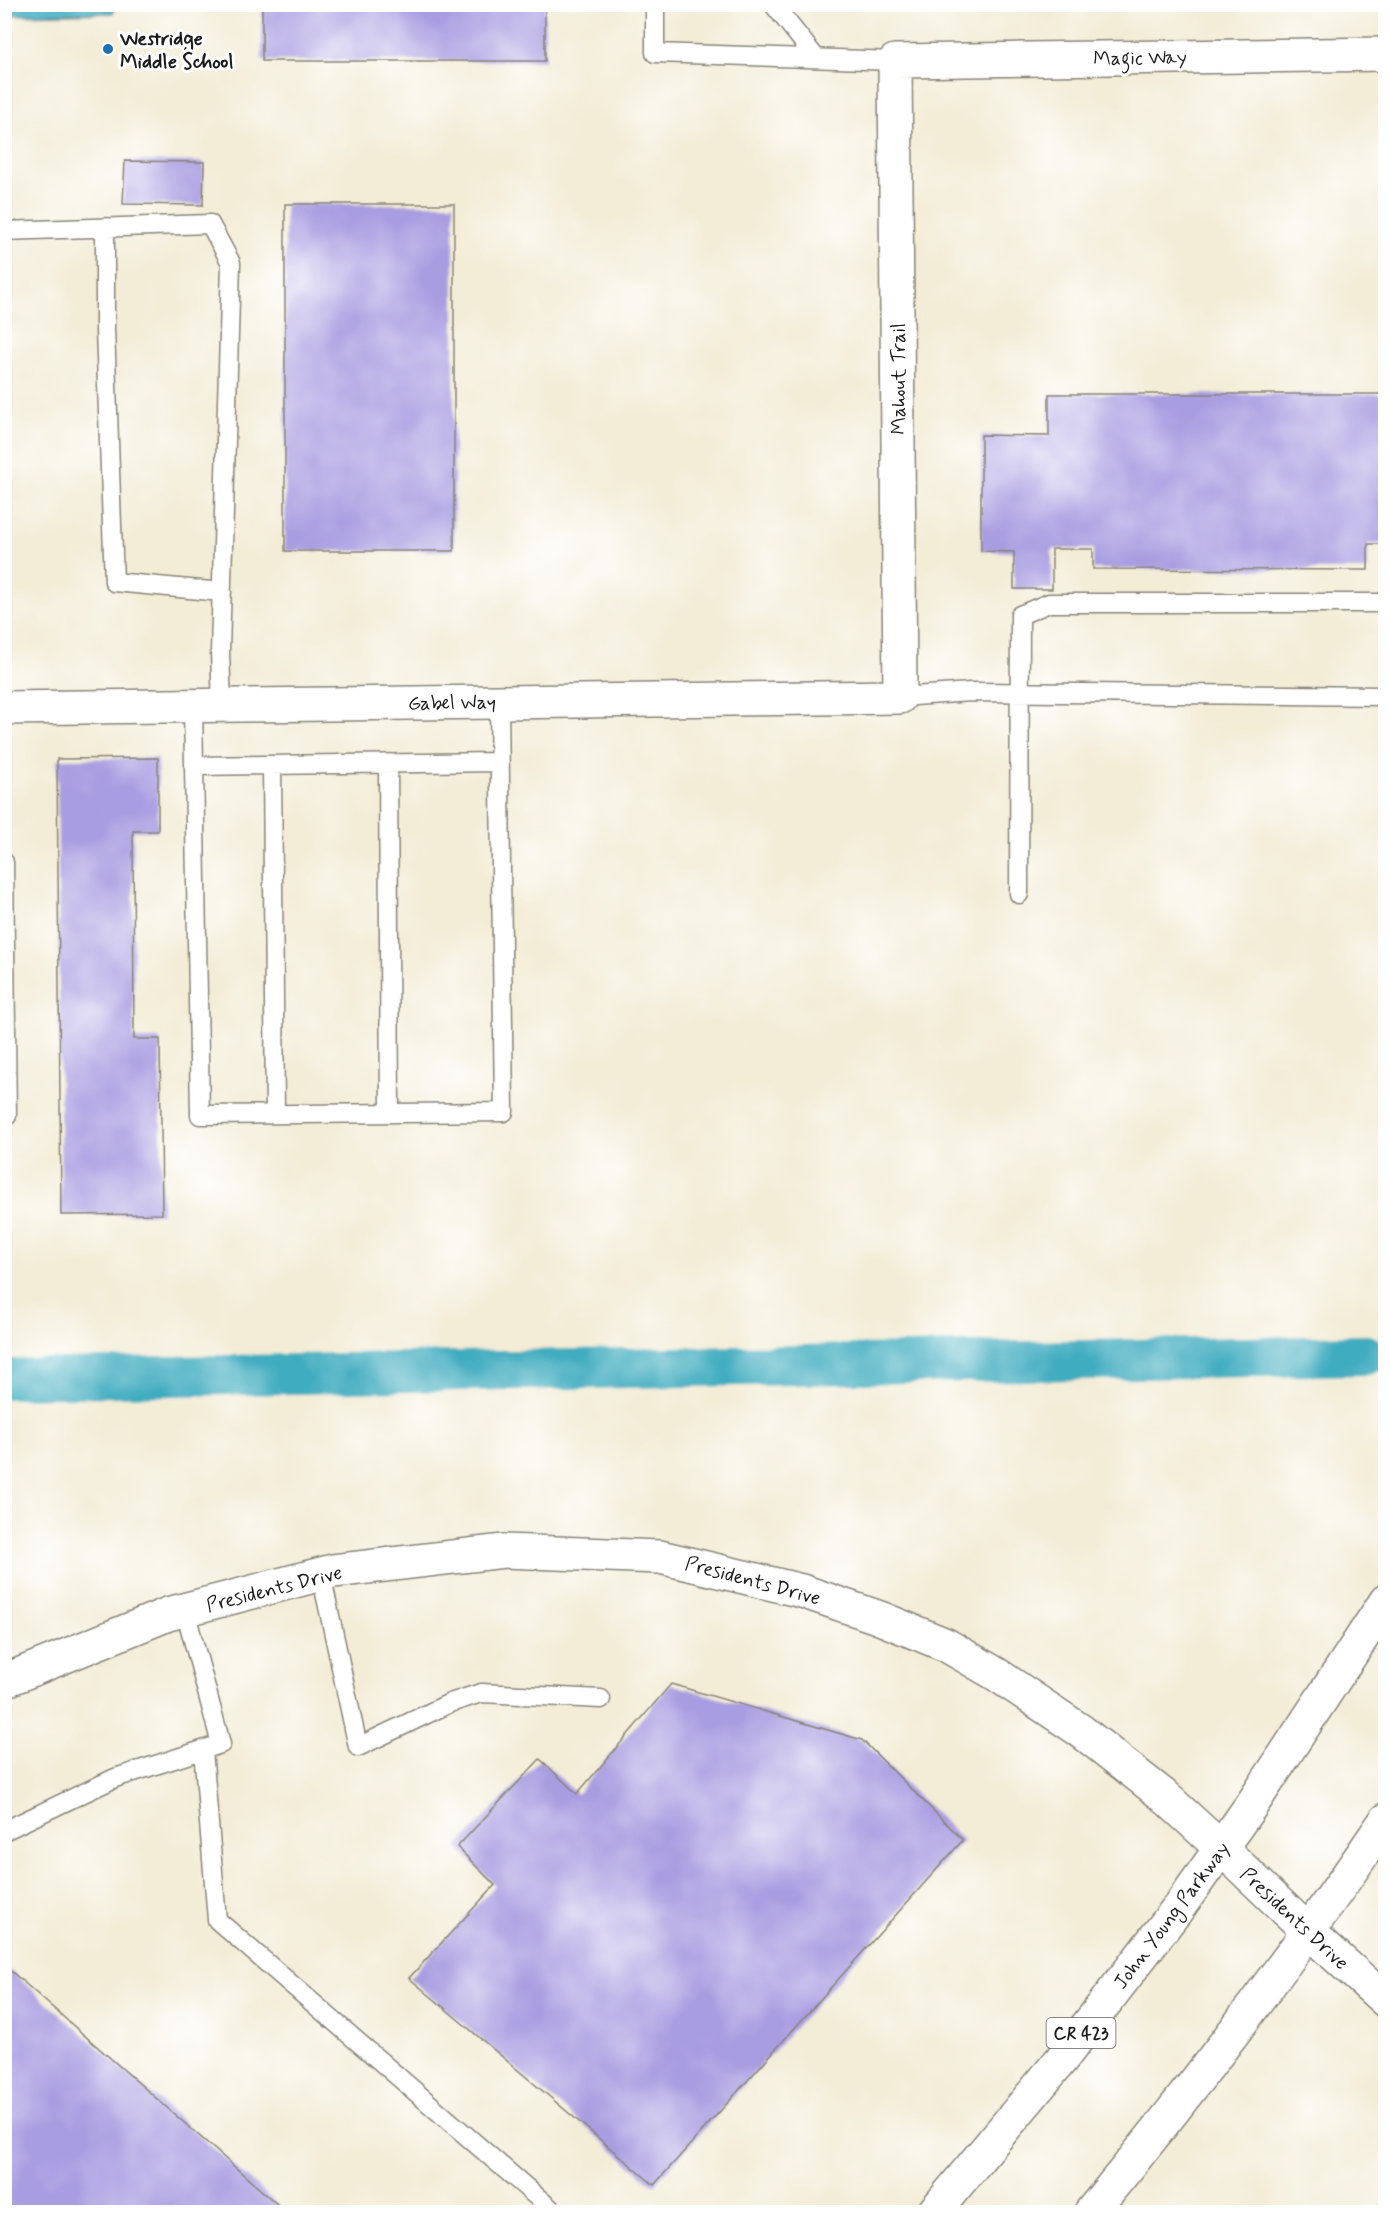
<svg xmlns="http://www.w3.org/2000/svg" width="1390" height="2217" viewBox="0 0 1390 2217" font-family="Mynerve,sans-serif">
  <rect width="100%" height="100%" fill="#fff"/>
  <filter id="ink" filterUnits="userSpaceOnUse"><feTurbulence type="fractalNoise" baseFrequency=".0167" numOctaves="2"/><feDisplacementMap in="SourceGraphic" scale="12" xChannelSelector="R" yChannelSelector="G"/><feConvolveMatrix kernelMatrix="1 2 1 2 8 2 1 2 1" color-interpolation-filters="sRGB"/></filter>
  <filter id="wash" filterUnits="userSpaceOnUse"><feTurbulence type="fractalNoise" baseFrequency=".008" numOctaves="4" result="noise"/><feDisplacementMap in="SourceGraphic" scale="24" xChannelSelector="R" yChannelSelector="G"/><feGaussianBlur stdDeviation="1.35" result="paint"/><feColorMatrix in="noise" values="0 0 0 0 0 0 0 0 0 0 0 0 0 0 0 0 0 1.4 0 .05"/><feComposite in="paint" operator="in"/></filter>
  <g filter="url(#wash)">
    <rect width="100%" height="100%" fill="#f3ecd6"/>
    <path fill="#40acbf" stroke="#2e646e" stroke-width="1.5" d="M4 5 5 4 115 5 113 13 5 15Z"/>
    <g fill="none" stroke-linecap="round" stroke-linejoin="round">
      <path stroke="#40acbf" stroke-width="40" d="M4 1379 1366 1355"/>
    </g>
    <g id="blocks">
      <path fill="#a99de1" d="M262 5H545V61H262Z
        M125 161 204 162 203 205 123 204Z
        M285 204H454V551H285Z
        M1049 394H1386V544H1368V570L1093 569V549H1052V589H1014V552L981 551V435L1049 436Z
        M158 758V831H133L134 1039H160L162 1214 61 1215 57 759Z
        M671 1684 862 1740 963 1840 654 2185 409 1978 495 1885 457 1847 540 1759 577 1794Z
        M4 1965 286 2212H4Z"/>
    </g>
  </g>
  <g filter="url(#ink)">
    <use href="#blocks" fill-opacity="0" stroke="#888479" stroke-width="1.5"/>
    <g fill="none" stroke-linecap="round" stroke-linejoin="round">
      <g stroke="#888479" stroke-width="21">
        <path id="service" d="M655 4V53L895 61
          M773 4 816 58
          M105 227V328L114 582 222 592
          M4 231 210 224 231 263 220 652 222 705
          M900 697 970 692 1386 696
          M193 706 200 1115 504 1112 499 702
          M388 764 390 1113
          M272 765 275 1114
          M195 766 499 762
          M4 862 7 1116H4
          M1019 894 1020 615 1049 603H1386
          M321 1574 358 1747 450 1703 481 1693 601 1699
          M203 1750 217 1920 551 2209
          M4 1831 115 1778 221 1744 185 1610"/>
      </g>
      <g stroke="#888479" stroke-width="36">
        <path id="minor" d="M4 708 900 697 895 61 1386 54
          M4 1681 168 1614 333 1571 504 1551 660 1557 802 1591 880 1618 946 1645 996 1674 1081 1731 1163 1795 1221 1848"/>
      </g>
      <g stroke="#888479" stroke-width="36">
        <path id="tertiary" d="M1221 1848 1308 1931 1386 2001"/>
      </g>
      <g stroke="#888479" stroke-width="36">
        <path id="trunk" d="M934 2212 1061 2060 1179 1907 1255 1800 1386 1601
          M1091 2212C1195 2087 1294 1955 1386 1820"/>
      </g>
      <use href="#service" stroke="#fff" stroke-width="18"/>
      <use href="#minor" stroke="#fff" stroke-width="33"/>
      <use href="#tertiary" stroke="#fff" stroke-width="33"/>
      <use href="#trunk" stroke="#fff" stroke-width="33"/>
    </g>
  </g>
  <circle fill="#1f6fb2" stroke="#fff" stroke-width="2" cx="108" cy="49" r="6"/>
  <g text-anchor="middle" stroke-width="6" stroke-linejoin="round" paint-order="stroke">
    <rect fill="#fff" stroke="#606060" stroke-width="1.5" x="1046.5" y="2018" width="69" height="30" rx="4.5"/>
    <g font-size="18" font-weight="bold" fill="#1c1c1c">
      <text x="1081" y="2039">CR 423</text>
    </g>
    <g font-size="20" font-weight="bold" fill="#1c1c1c" stroke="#fff" text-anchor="start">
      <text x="120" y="45">Westridge<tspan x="120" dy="23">Middle School</tspan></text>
    </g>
    <g font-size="20" fill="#1c1c1c" stroke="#fff">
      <text transform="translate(1140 57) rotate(-1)" y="7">Magic Way</text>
      <text transform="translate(898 379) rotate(-90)" y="7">Mahout Trail</text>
      <text transform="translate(452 702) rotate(-1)" y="7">Gabel Way</text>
      <text transform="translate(753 1580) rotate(15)" y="7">Presidents Drive</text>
      <text transform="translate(274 1588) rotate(-14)" y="7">Presidents Drive</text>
      <text transform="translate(1171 1915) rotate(-53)" y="7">John Young Parkway</text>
      <text transform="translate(1295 1918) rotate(43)" y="7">Presidents Drive</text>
    </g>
  </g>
  <rect width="1390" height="2217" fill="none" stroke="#fff" stroke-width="24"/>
</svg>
